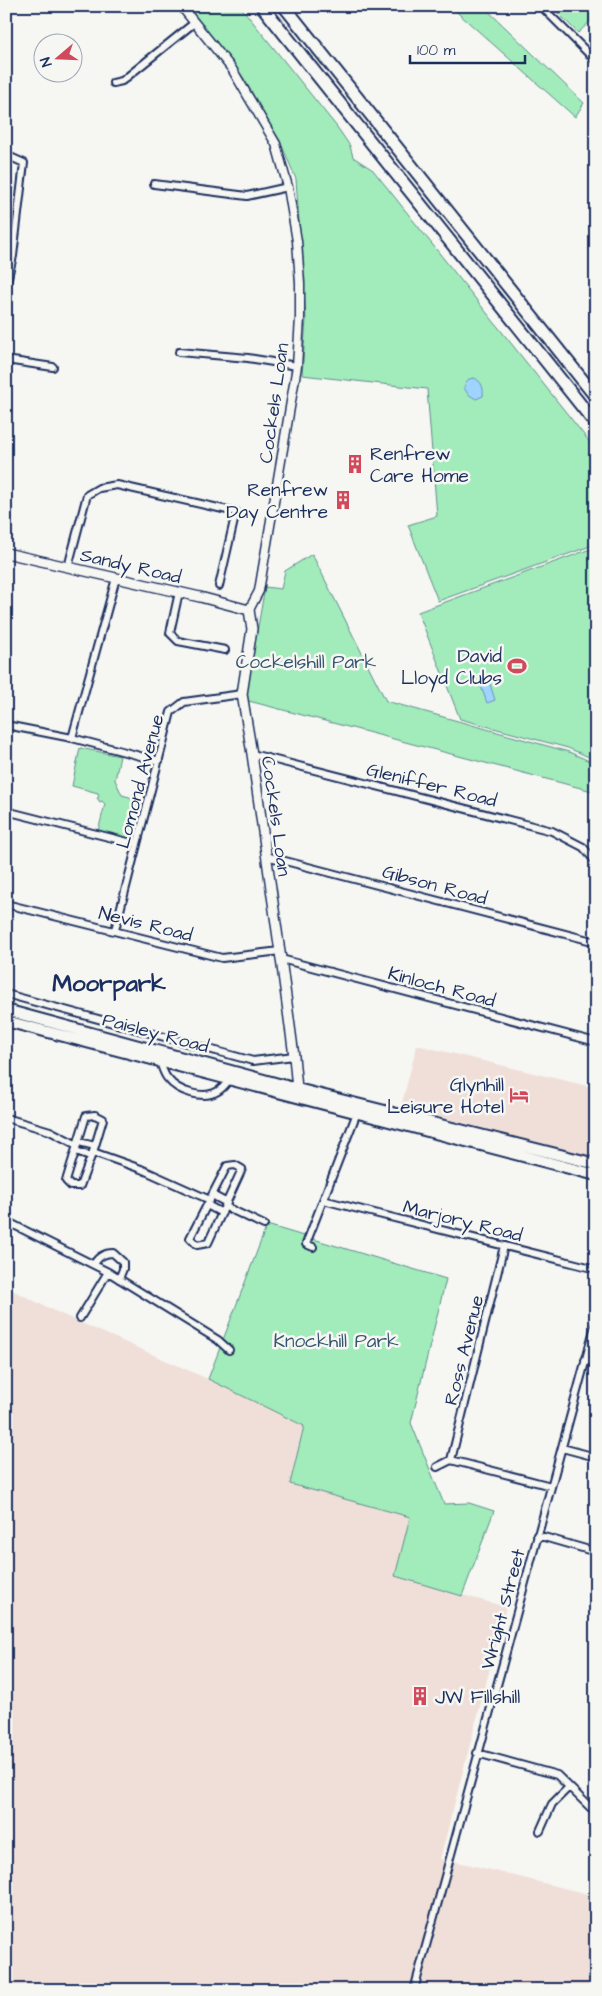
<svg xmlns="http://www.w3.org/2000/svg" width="602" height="1996" viewBox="0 0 602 1996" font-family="'Architects Daughter',sans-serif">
  <rect width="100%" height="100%" fill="#f6f6f2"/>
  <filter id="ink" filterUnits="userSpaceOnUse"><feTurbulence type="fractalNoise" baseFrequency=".02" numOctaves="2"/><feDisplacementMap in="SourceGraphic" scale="10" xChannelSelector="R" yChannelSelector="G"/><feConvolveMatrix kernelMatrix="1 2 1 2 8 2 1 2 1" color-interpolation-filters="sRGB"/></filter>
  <g filter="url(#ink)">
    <path fill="#f0dfd9" d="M417 1045 596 1088V1157L401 1107Z
      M6 1287 59 1313 208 1379 305 1426 290 1484 411 1517 395 1576 506 1607 440 1859 467 1864 596 1896V1990H6Z"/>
    <path fill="#a2ebba" stroke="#5e8d8c" d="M187 6H240L337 127 350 146 353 157 373 170 596 450V544L438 601 408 525 437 516 427 389 302 375 306 320 296 179 280 141 243 77Z
      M450 6H483L584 103 575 117Z
      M551 6H596V16L578 33Z
      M596 547V760L568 748 460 719 418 612Z
      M312 554 386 701 569 752 596 764V792L245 700 265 587 281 589 285 571Z
      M80 748 120 756 115 780 122 795 144 801 138 832 126 839 98 831 105 804 102 801 100 802 97 798 99 797 98 793 72 786Z
      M267 1225 446 1279 411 1423 444 1504 469 1503 494 1511 462 1596 395 1576 410 1517 290 1484 304 1426 208 1379Z"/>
    <path fill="#9ed4fd" stroke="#6a92bd" d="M474 378C482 381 484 389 483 396L476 399 468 394 464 388 466 382 469 379Z
      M488 678 495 700 487 703 479 681Z"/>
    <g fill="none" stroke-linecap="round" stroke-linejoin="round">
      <g stroke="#1b2f5e" stroke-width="10">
        <path id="minor" d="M541 6 596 61
          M113 83 122 81 194 23
          M6 155 24 163 13 256 7 282
          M154 184 247 196 288 187
          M179 352 248 358 297 366
          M6 360 53 367
          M68 567 87 495 99 488 117 485 236 512 219 586
          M179 592 170 633 178 641 225 650
          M6 725 72 738 159 761
          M72 738 116 578
          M252 754 552 831 583 847 596 862
          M6 811 136 844
          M266 856 596 942
          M6 904 222 958 280 951
          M115 930 171 712 184 702 242 694
          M281 959 596 1042
          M6 994 253 1061 294 1056
          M160 1062C162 1067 164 1075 168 1079 178 1092 204 1100 218 1091 222 1089 226 1084 229 1080
          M95 1115 103 1119 95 1146 80 1186H71L66 1181 86 1116Z
          M6 1118 50 1131 77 1145
          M79 1142 95 1146
          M76 1151 90 1156
          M93 1152 141 1169 210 1200
          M235 1165 242 1169 208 1243 197 1245 190 1238 227 1166Z
          M212 1195 227 1203
          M323 1200 596 1269
          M207 1205 222 1213
          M226 1207 264 1225
          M6 1221 108 1272 218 1340 229 1350
          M313 1247 306 1244 358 1110
          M94 1264C98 1257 104 1253 113 1253L123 1262V1269L119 1279
          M80 1318 108 1272
          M585 1360 596 1363
          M562 1448 596 1457
          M451 1460 504 1246
          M437 1467 451 1460 551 1486
          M537 1535 596 1552
          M477 1753 557 1775 596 1813
          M540 1831 552 1804 569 1787
          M414 1990 596 1322"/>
      </g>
      <g stroke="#1b2f5e" stroke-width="11">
        <path id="tertiary" d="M181 6 232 69 276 144 288 187 297 241 300 283V318L297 366 259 591 249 610"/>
      </g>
      <g stroke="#1b2f5e" stroke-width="12">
        <path id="secondary" d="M6 553 200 597 249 610 252 629 242 694 252 754 281 959 294 1056 297 1089 296 1095"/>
      </g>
      <g stroke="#1b2f5e" stroke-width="14">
        <path id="primary" d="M6 1010 297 1089 596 1164
          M6 1021 596 1175"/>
      </g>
      <g stroke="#1b2f5e" stroke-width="15">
        <path id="motorway" d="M262 6 596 424
          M284 6 596 397"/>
      </g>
      <use href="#minor" stroke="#f6f6f2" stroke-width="6"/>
      <use href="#tertiary" stroke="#f6f6f2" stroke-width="8"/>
      <use href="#secondary" stroke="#f6f6f2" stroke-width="9"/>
      <use href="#primary" stroke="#f6f6f2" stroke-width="10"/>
      <use href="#motorway" stroke="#f6f6f2" stroke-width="11"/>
    </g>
  </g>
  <defs>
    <g id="building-bare" transform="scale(1.5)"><path d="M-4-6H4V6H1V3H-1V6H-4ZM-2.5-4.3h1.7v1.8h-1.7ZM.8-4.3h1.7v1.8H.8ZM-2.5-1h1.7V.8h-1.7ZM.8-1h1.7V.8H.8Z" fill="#d1495b" stroke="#f6f6f2" stroke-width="2.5" paint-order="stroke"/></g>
    <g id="stadium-bare" transform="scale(1.5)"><path d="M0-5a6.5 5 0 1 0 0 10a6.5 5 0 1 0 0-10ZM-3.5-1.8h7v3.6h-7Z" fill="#d1495b" stroke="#f6f6f2" stroke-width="2.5" paint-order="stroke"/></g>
    <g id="hotel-bare" transform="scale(1.5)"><path d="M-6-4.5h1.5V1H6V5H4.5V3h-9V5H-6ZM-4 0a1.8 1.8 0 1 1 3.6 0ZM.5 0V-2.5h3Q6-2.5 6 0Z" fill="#d1495b" stroke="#f6f6f2" stroke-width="2.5" paint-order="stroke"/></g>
  </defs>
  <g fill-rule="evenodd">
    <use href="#building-bare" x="355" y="464"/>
    <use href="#building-bare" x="343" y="500"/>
    <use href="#stadium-bare" x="517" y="666"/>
    <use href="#hotel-bare" x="519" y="1095"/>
    <use href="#building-bare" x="420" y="1696"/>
  </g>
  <g text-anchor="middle" stroke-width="5" stroke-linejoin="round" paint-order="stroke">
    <g font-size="19" fill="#1b2f5e" stroke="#f6f6f2">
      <text transform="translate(273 403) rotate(-82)" y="7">Cockels Loan</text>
      <text transform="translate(131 565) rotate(13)" y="7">Sandy Road</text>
      <text transform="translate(139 781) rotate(-75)" y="7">Lomond Avenue</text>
      <text transform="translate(432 784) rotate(14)" y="7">Gleniffer Road</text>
      <text transform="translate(277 816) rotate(82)" y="7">Cockels Loan</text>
      <text transform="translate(435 884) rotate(15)" y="7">Gibson Road</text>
      <text transform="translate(146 923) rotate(14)" y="7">Nevis Road</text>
      <text transform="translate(442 986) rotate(15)" y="7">Kinloch Road</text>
      <text transform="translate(156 1032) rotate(15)" y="7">Paisley Road</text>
      <text transform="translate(463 1220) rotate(14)" y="7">Marjory Road</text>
      <text transform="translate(463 1350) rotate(-76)" y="7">Ross Avenue</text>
      <text transform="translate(502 1609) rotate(-75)" y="7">Wright Street</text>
    </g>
    <g font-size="19" fill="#1b2f5e" stroke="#f6f6f2" text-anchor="end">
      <text x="370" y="460" text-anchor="start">Renfrew<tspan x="370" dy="22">Care Home</tspan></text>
      <text x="328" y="496">Renfrew<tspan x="328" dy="22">Day Centre</tspan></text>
      <text x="502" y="662">David<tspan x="502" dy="22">Lloyd Clubs</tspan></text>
      <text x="504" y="1091">Glynhill<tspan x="504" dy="22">Leisure Hotel</tspan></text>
      <text x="435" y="1703" text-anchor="start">JW Fillshill</text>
    </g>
    <g font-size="19" fill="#365570" stroke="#f6f6f2">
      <text x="306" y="668">Cockelshill Park</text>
      <text x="336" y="1347">Knockhill Park</text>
    </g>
    <g font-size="24" font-weight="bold" fill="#1b2f5e" stroke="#f6f6f2">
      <text x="109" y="991">Moorpark</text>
    </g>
  </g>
  <rect width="602" height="1996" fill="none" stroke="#f6f6f2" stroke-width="25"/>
  <rect x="12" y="12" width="577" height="1971" fill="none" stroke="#1b2f5e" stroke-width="2" filter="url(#ink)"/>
  <g transform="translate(58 58) rotate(251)"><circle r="24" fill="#f6f6f2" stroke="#9ea6b7"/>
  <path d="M0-4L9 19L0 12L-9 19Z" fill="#d1495b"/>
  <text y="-8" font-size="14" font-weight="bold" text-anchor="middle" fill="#1b2f5e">N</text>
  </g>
  <path d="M410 55v8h115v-8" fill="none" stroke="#1b2f5e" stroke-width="2.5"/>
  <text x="417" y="55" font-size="15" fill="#1b2f5e" stroke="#f6f6f2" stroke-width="4" paint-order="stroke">100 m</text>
</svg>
